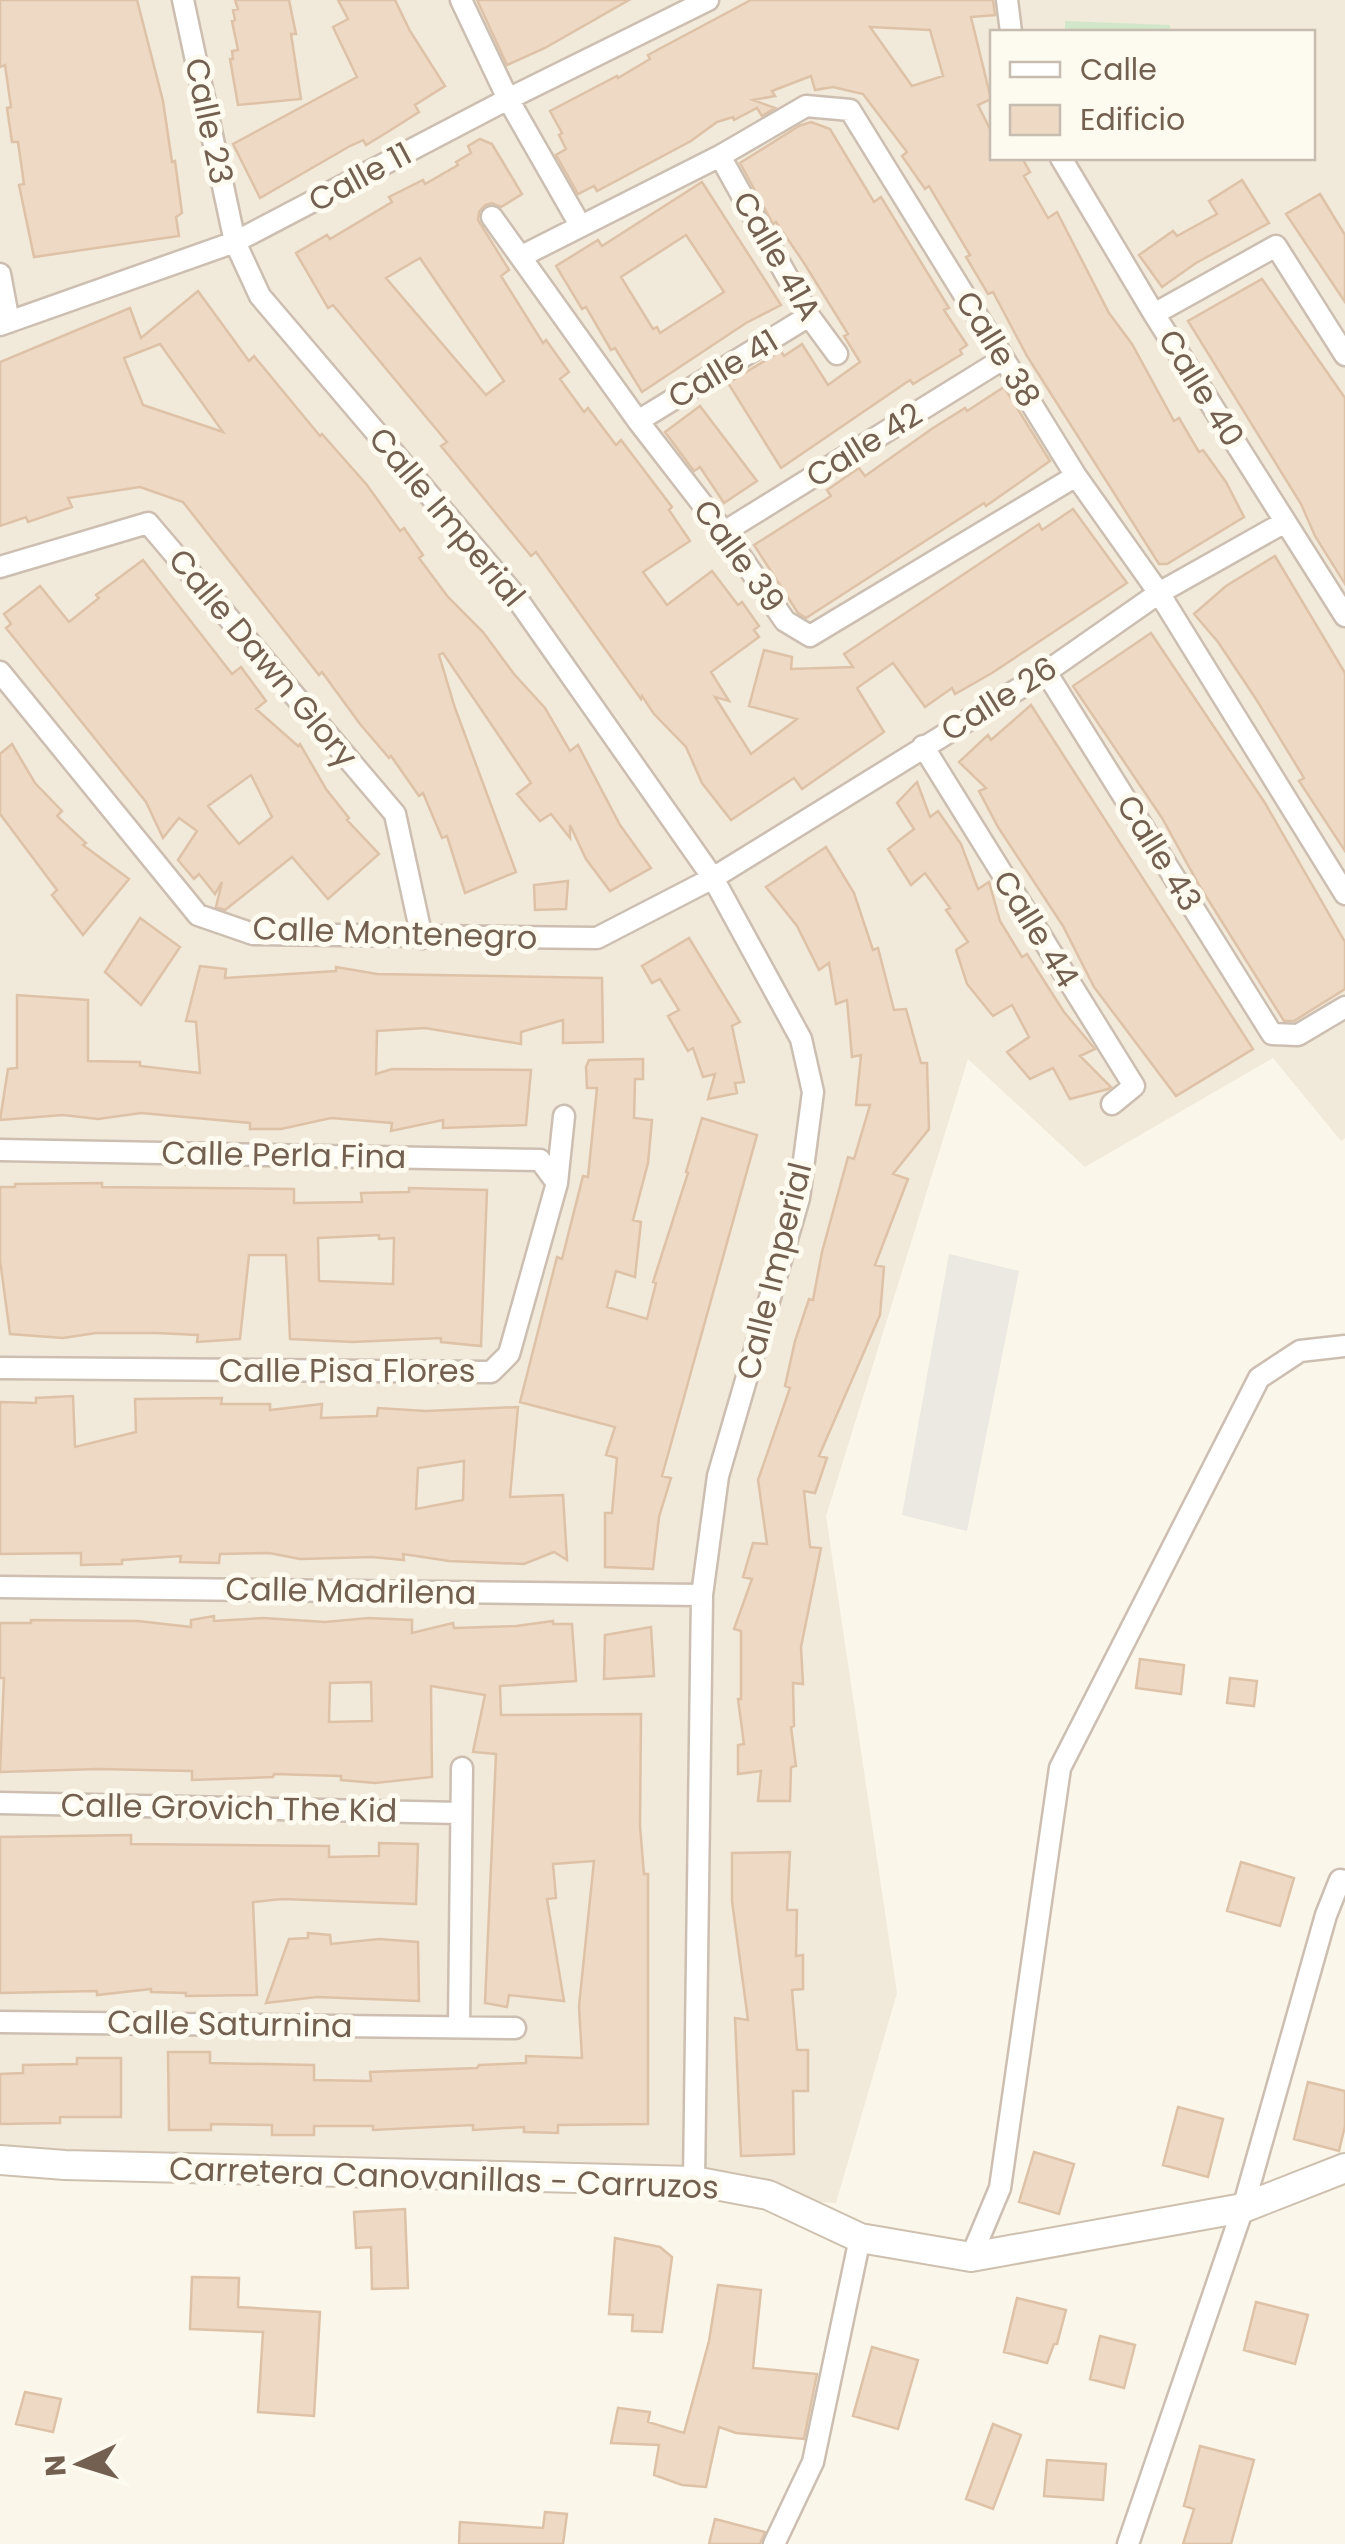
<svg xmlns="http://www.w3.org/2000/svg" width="1345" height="2544" viewBox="0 0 1345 2544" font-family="Poppins,sans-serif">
  <rect width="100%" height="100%" fill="#faf6ea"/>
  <path fill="#f1e9d9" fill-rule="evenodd" d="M0 0H1345V1138L1341 1141 1273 1058 1085 1167 968 1059 826 1516 897 1993 836 2203 0 2159ZM992 32H1312V158H992Z"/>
  <path fill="#ece8e2" d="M949 1254 1019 1271 967 1531 902 1515Z"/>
  <path fill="#d2e7c9" d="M1065 21 1170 25V32H1065Z"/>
  <path fill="#edd9c4" stroke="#dec2a7" stroke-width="2.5" fill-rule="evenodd" d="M0 0H137L163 101 172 162 175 161 182 213 176 217 179 236 34 257 19 185 24 184 18 142H12L7 108 11 107 5 65 0 67Z
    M235 0H289L296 34H291L301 99 238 105 230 59H233L232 51 238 50 232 21 235 20 233 10 238 9Z
    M338 0H395L410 31 445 86 415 105 419 112 386 133 366 145 363 140 350 146 260 198 233 144 357 77 333 27 348 19Z
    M477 0H629L545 48 507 65Z
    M751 0H993L995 15 971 17 991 99 978 105 992 133V158H1022L1030 172 1024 176 1048 218 1057 212 1109 313 1132 344 1174 421 1179 418 1199 452 1203 450 1226 482 1244 517 1167 564H1159L1027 356 993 292 988 294 966 257 970 255 929 186 925 189 902 156 907 152 863 94 833 87 815 90 811 76 772 91 775 96 753 100 775 108 762 116 757 108 734 120 733 117 717 122 691 141 597 191 594 186 578 194 556 155 566 149 559 135 562 133 550 111 617 76 618 78 650 59 648 55ZM870 27 930 30 943 76 912 86Z
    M811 122 830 129 874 202 881 197 949 308 944 310 967 345 960 350 962 354 913 384 910 380 781 468 728 383 781 351 784 356 802 344 828 385 860 362 844 336 848 334 804 263 776 222 773 224 740 163 799 126Z
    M480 139 492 144 522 194 501 207 492 203 485 205 479 212 478 220 509 270 501 276 543 343 546 340 569 372 560 379 584 412 588 408 616 445 621 440 672 507 669 510 690 541 643 572 667 605 712 571 738 605 742 602 759 626 754 630 759 637 711 672 729 701 715 697 751 754 797 719 749 706 764 650 792 657 791 669 853 667 844 654 1039 524 1042 530 1073 509 1127 583 992 673 955 694 952 688 925 707 893 663 857 688 884 732 802 789 794 778 731 820 702 783 686 747 654 714 642 696 641 699 536 552 531 556 441 446 447 442 333 305 328 308 296 253 327 235 330 239 392 202 389 197 423 180 425 184 458 165 456 162 471 153 468 146ZM420 258 504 381 486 395 386 278Z
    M1242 180 1269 223 1196 263 1162 287 1139 255 1173 231 1177 236 1217 214 1209 201Z
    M702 182 781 305 746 323 642 392 615 348 611 350 586 307 582 309 556 266 598 240 602 246ZM686 235 724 292 660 333 657 327 653 329 621 277Z
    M1320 194 1345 235V302L1286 214Z
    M1262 279 1345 398V584L1315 536 1301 504 1188 321Z
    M198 291 249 361 254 356 320 436 322 434 367 485 400 531 404 528 423 555 419 558 448 597 483 632 514 674 545 708 570 751 578 745 620 825 651 868 610 891 586 859 570 825V838L551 814 540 821 517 794 531 783 443 653 439 655 455 708 516 872 465 893 447 836 442 838 423 793 419 796 391 756 389 758 360 724 322 672 319 675 183 502 140 487 68 498 72 507 28 522 26 517 0 526V362L130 308 141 338ZM160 344 223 432 143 405 124 358Z
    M1004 387 1050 461 986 506 984 503 806 618 798 613 754 545 831 496 827 490 859 468 865 476 933 428 965 408 967 411Z
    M700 406 757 481 724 503 700 467 694 471 665 432Z
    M1275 556 1345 673V851L1299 781 1304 778 1256 699 1218 642 1194 614 1226 586Z
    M143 560 232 674 241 667 266 701 256 709 298 746 300 744 326 789 349 818 347 820 379 854 328 899 292 857 225 910 216 907 222 882 215 894 199 874 194 879 178 860 197 831 179 818 163 838 146 802 6 628 11 624 4 614 40 586 69 622 99 598 96 595ZM251 775 272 817 239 844 208 806Z
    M1151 633 1265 803 1345 942V989L1294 1021H1284L1199 885 1162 818 1073 686Z
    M1031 705 1253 1049 1176 1096 1094 987 1063 926 998 827 979 791 986 788 959 762 988 735 991 740Z
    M12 744 35 783 62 811 57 816 86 843 83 845 129 879 83 935 52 895 57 890 0 814V754Z
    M917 782 930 817 938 811 961 844 978 889 989 882 1000 921 1022 957 1027 954 1064 1012 1095 1049 1080 1056 1111 1087 1108 1089 1070 1099 1053 1068 1030 1079 1007 1052 1029 1037 1012 1005 993 1016 967 984 956 950 968 942 946 910 950 908 925 873 911 885 888 849 914 829 897 803Z
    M826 847 854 893 873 950 878 948 894 1010 906 1009 921 1063H927L929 1129 893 1174 908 1179 875 1265 884 1267 880 1315 819 1456 827 1458 815 1493 804 1491 810 1547 821 1548 801 1647 803 1684 793 1683 794 1726 791 1727 796 1766 791 1767 790 1801H758L761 1771 738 1774V1745L744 1744 738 1699H741V1631L734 1629 752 1579 743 1577 753 1543 767 1544 758 1480 790 1388 785 1386 795 1341 809 1299 813 1300 822 1252 848 1157 854 1159 870 1105H856L861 1055 852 1057 847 1000 836 1004 829 963 819 970 797 926 766 887Z
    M568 881 566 909 535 910 534 885Z
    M140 918 180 947 141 1005 105 972Z
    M689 938 740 1022 732 1026 744 1082 735 1083 737 1093 708 1099 715 1074 703 1077 693 1048 688 1051 668 1016 679 1010 660 979 652 983 642 966Z
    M200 966 226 969 225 978 336 971V967L377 974 602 978 603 1042 563 1043V1020L521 1032V1044L425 1028 377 1031 376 1074 392 1069 531 1070 526 1125 443 1128V1120L391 1131 392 1123 331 1118 281 1129H250V1123L141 1113 98 1119 63 1115 0 1120 8 1069 17 1068V995L88 1000V1061L140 1062V1066L200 1073 196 1022 186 1021Z
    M643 1059V1079H635L634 1118 652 1120 648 1163 633 1220 641 1222 635 1277 616 1271 607 1307 647 1319 656 1283 653 1282 688 1173 686 1172 702 1118 757 1135 662 1476 671 1478 659 1517 653 1569 605 1567V1513H612L617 1458 606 1455 615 1427 520 1402 557 1257 562 1259 583 1176 588 1177 597 1088H587L586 1067 589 1060Z
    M102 1183V1187L294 1189V1203L362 1202 361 1193 409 1192V1188L487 1190 481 1346 441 1342V1338L353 1342 290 1339 286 1255H249L240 1339 197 1342 198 1335 156 1333H96L63 1338 10 1334 0 1260V1187H15V1184ZM379 1235V1239L394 1238 393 1284 319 1281 318 1238Z
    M73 1396 75 1447 136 1432 135 1399 222 1398 221 1404H270V1410L322 1404 321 1418 377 1416 378 1408 426 1411 518 1407 510 1497 563 1495 567 1560 554 1552 524 1564 449 1561 403 1554 404 1560 372 1557 300 1559 269 1553 220 1554 219 1563 180 1562 181 1556 122 1560V1564L81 1565V1553L0 1554V1402L36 1403V1398ZM464 1461 463 1500 416 1509 418 1468Z
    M214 1616V1621L263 1618 325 1622 369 1618 412 1620V1633L453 1623 454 1628 516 1626 553 1621V1624H572L576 1681 500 1686 501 1715 641 1714 640 1826 644 1874H648V2124L558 2125V2133L524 2132V2127L473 2130V2125L373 2130V2126H314V2135H272V2125L211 2124V2130H169L168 2052H210V2063L314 2065V2080L371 2081 370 2072 477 2068 479 2065 526 2063V2056L582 2058 579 2006 594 1861 553 1864 556 1898 547 1899 564 2001 509 1995 507 2007 485 2003 496 1754 473 1752 485 1695 431 1686 432 1777 375 1783 341 1780V1776L274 1774 273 1777 192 1780V1771L98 1769 0 1772 4 1678H0V1623H31V1620L138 1621 191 1627V1620ZM371 1682 372 1721 329 1722 330 1683Z
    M651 1627 654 1676 604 1679 605 1635Z
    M1140 1659 1184 1665 1181 1694 1136 1688Z
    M1230 1678 1257 1681 1254 1706 1227 1703Z
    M131 1835V1844L329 1846V1857L379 1856V1843L418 1844 416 1904 282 1899 253 1902 257 1995 186 1996V1993L151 1992V1989L97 1995V1991L0 1993V1837Z
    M790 1852 787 1910H797L796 1956 803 1955V1989L792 1990 797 2050H808V2091H793L794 2154 741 2156 735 2018 748 2020 732 1901V1853Z
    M1241 1862 1294 1878 1280 1926 1227 1911Z
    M308 1933 330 1935 331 1944 379 1939 418 1942 419 2001 317 1997 266 2003 289 1939 308 1938Z
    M77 2058H121V2117H60V2123L0 2124V2074L23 2073V2065L77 2064Z
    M1308 2082 1345 2091V2126L1339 2151 1294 2139Z
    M1178 2107 1223 2119 1208 2177 1163 2165Z
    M1034 2152 1074 2164 1059 2214 1019 2202Z
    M405 2209 408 2288 372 2289 371 2247 356 2248 354 2212Z
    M615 2238 660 2247 672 2257 662 2332 632 2331 633 2315 609 2314Z
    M192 2277 239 2278 238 2307 320 2312 314 2416 258 2412 263 2332 190 2329Z
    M718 2285 761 2290 753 2368 817 2374 804 2439 736 2433 719 2427 706 2487 682 2485 654 2475 659 2445 611 2443 618 2408 650 2412 648 2422 684 2433 709 2341Z
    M1017 2298 1066 2310 1057 2344H1054L1047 2363 1004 2352Z
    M1256 2302 1308 2315 1295 2364 1244 2350Z
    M1100 2336 1135 2345 1124 2388 1090 2379Z
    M872 2347 918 2360 898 2429 853 2416Z
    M25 2392 61 2399 53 2432 16 2424Z
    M993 2424 1021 2435 993 2509 966 2499Z
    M1200 2446 1254 2460 1231 2544H1183L1194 2509 1184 2506Z
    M1047 2460 1106 2464 1103 2500 1044 2496Z
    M545 2512 567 2514 563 2544H459L460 2522 543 2528Z
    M715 2519 765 2532 760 2544H709Z"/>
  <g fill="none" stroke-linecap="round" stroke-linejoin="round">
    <g stroke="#ccbfb1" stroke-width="25">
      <path id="street" d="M183 0 235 242 260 296 513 593 713 878 801 1039 813 1092 799 1198 718 1476 702 1595 694 2181
        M461 0 508 99 580 225
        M1007 0 1011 32
        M720 156 809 316 837 354
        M1061 158 1154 314 1345 616
        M492 217 638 421 724 532 785 621 810 636 1076 476
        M522 256 720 156 806 106 850 110 1076 476 1159 593 1345 894
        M0 274 9 322
        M1154 314 1276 246 1345 355
        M0 325 235 242 508 99 708 0
        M638 421 809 316
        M724 532 1003 359
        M0 567 148 523 395 814 422 938
        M0 672 198 915 253 934 597 938 713 878 1046 672 1159 593 1285 522
        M1046 672 1272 1034 1298 1035 1345 1007
        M923 746 1134 1086 1112 1104
        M0 1150 540 1160 557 1183
        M0 1368 491 1372 509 1354 557 1183 564 1116
        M0 1587 702 1595
        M0 1803 459 1813
        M0 2022 515 2028
        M459 2026 462 1768
        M971 2257 1000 2188 1060 1768 1259 1378 1300 1351 1345 1346
        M774 2544 813 2462 860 2238
        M1128 2544 1243 2208 1326 1915 1340 1880 1345 1881"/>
    </g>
    <g stroke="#cec0af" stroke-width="32">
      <path id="secondary" d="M0 2160 65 2165 694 2181 768 2195 860 2238 971 2257 1243 2208 1345 2168"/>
    </g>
    <use href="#street" stroke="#fff" stroke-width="20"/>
    <use href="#secondary" stroke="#fff" stroke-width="28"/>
  </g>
  <g text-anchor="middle" stroke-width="10" stroke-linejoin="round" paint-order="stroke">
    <g font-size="32" fill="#736050" stroke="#fdfaf0">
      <text transform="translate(209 121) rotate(78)" y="11">Calle 23</text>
      <text transform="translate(360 177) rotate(-28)" y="11">Calle 11</text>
      <text transform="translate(777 256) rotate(60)" y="11">Calle 41A</text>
      <text transform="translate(998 349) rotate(58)" y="11">Calle 38</text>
      <text transform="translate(723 369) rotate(-31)" y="11">Calle 41</text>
      <text transform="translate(1201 388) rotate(58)" y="11">Calle 40</text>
      <text transform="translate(864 445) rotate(-32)" y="11">Calle 42</text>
      <text transform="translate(447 517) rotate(50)" y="11">Calle Imperial</text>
      <text transform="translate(739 556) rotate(54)" y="11">Calle 39</text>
      <text transform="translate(263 658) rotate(50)" y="11">Calle Dawn Glory</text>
      <text transform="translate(999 699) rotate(-32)" y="11">Calle 26</text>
      <text transform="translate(1159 853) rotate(58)" y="11">Calle 43</text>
      <text transform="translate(1036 929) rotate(58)" y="11">Calle 44</text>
      <text transform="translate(395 933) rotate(2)" y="11">Calle Montenegro</text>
      <text transform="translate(284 1155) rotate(1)" y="11">Calle Perla Fina</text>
      <text transform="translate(774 1271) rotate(-76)" y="11">Calle Imperial</text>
      <text x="347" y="1382">Calle Pisa Flores</text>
      <text transform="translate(351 1591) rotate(1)" y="11">Calle Madrilena</text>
      <text transform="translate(229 1808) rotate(1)" y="11">Calle Grovich The Kid</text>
      <text transform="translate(230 2024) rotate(1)" y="11">Calle Saturnina</text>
      <text transform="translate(444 2178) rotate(2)" y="11">Carretera Canovanillas - Carruzos</text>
    </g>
  </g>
  <rect x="990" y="30" width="325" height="130" fill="#fdfaf0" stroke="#c6bcb0" stroke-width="2.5"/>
  <rect x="1010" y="62" width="50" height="15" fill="#ffffff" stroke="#c6bcb0" stroke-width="2.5"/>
  <text x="1080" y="80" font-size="30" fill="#736050">Calle</text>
  <rect x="1010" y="105" width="50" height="30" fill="#edd9c4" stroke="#c6bcb0" stroke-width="2.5"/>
  <text x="1080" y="130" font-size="30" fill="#736050">Edificio</text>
  <g transform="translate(80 2464) rotate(266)" stroke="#fdfaf0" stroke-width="8" paint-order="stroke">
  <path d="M0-8L18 38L0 25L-18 38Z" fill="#736050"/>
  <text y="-15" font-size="28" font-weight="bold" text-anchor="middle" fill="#736050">N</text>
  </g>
</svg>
